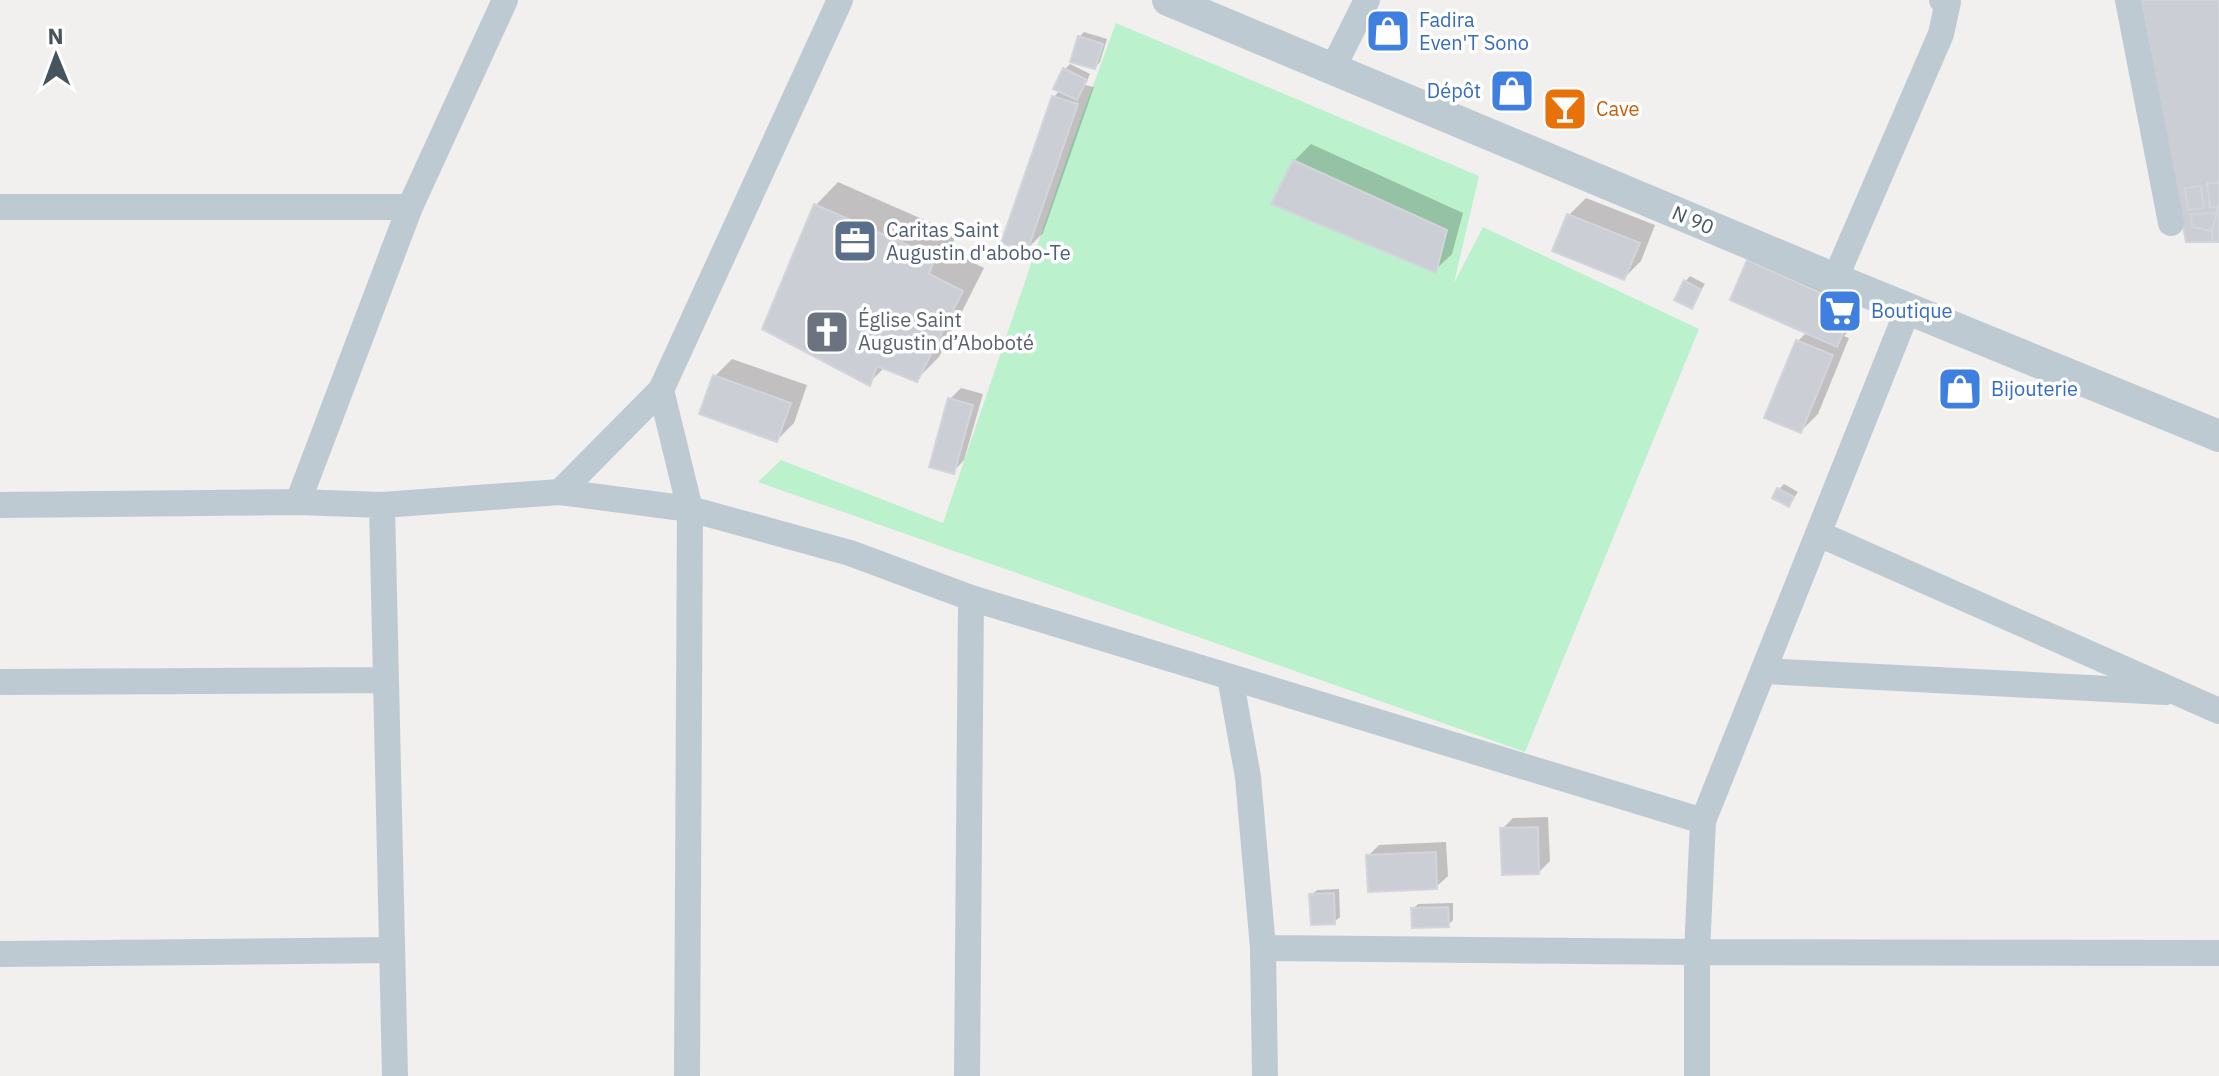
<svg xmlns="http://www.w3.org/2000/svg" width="2219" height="1076" viewBox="0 0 2219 1076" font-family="'IBM Plex Sans',sans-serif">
  <rect width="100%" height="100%" fill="#f2efef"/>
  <path fill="#bbf2cd" d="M1116 23 1479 176 1454 283 1483 227 1699 329 1525 752 758 482 781 460 943 523 1072 143Z"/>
  <path fill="#0003" d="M1084 32 1107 39 1100 62 1095 67 1079 37Z
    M1070 64 1090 74 1085 85 1094 87 1043 233 1026 250 1054 97 1060 90 1065 69Z
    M1311 144 1463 213 1452 254 1435 270 1294 161Z
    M838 182 956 234 950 251 984 268 939 357 916 380 885 367 869 383 816 205Z
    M1586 198 1655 225 1641 261 1624 278 1569 215Z
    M1765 245 1870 290 1853 327 1844 336 1849 338 1818 414 1801 431 1798 341 1807 332 1748 262Z
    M1690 276 1705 284 1691 306 1685 282Z
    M732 359 807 385 794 423 777 440 702 413 715 376Z
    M961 388 983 394 964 460 953 472 950 399Z
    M1784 484 1798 492 1789 505 1779 489Z
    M1548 817 1550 861 1539 872 1502 829 1513 818Z
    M1446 842 1448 876 1436 887 1368 856 1379 845Z
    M1339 889 1340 917 1334 922 1311 895 1317 890Z
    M1453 903V920L1448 925 1413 909 1418 904Z"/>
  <path fill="#cbced4" stroke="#d2d5db" stroke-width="2" d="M2141 0H2219V242H2186Z
    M1078 36 1103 44 1095 69 1070 62Z
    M1063 68 1087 80 1077 100 1053 89Z
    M1052 96 1078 104 1027 252 1001 243Z
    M1293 160 1447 230 1436 273 1271 204Z
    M2207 183H2219V207H2210Z
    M2201 186 2204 208 2188 210 2185 188Z
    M814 204 935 257 929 274 963 291 917 382 877 366 870 386 762 329Z
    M2218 207 2219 242H2213L2212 231Z
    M2217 213 2212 231 2192 227 2191 214Z
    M1567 214 1640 243 1624 280 1552 251Z
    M1747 260 1854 308 1837 347 1730 300Z
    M1684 280 1701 290 1692 309 1674 300Z
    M1796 340 1833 355 1801 433 1764 418Z
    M713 375 791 403 777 442 699 414Z
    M948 398 973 405 954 474 929 467Z
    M1777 488 1794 497 1789 507 1772 498Z
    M1538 827 1539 874 1502 875 1500 828Z
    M1436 852 1437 889 1368 892 1366 855Z
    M1334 893 1335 924 1311 925 1309 894Z
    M1448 907 1449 927 1412 928 1411 908Z"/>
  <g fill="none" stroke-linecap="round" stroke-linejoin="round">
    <path stroke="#becad2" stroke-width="26" d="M2128 0 2171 223
      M1332 70 1367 0
      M0 207H410
      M1835 279 1941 34 1948 2 1942 0
      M661 390 690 509 687 1076
      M560 492 661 390 840 0
      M298 502 410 207 505 0
      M0 505 298 502 382 505 560 492 690 509 850 553 971 598 1703 821
      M382 505 395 1076
      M1819 534 2219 711
      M1765 671 2165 692
      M1230 677 1248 777 1263 948 1265 1076
      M0 682 386 680
      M1263 948 1697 952 2219 953
      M0 954 392 950
      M967 1076 971 598
      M1697 1076V952L1703 821 1908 309"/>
    <path stroke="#becad2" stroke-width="32" d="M1168 0 1835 279 2219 436"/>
  </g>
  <defs>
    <g id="shop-square" transform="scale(2.3)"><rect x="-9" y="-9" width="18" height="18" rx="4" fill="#3f7fe0" stroke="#fff"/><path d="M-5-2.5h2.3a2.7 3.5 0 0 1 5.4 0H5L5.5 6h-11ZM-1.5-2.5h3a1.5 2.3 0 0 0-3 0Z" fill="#fff"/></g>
    <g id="bar-square" transform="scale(2.3)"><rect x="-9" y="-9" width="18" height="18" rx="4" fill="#e8710a" stroke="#fff"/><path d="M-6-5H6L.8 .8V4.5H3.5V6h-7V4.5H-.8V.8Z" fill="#fff"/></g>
    <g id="office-square" transform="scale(2.3)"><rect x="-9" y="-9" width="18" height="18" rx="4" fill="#5c6f8a" stroke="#fff"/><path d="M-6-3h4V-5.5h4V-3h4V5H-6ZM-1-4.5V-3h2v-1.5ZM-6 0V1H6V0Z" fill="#fff"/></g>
    <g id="supermarket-square" transform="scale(2.3)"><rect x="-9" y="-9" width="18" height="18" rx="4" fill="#3f7fe0" stroke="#fff"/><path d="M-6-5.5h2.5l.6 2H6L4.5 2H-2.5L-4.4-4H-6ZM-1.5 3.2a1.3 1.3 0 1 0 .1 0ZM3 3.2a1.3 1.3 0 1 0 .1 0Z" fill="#fff"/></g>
    <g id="church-square" transform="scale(2.3)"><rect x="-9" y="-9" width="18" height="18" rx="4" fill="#6b7280" stroke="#fff"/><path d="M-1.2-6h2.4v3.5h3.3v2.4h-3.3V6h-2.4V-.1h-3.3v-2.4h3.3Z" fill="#fff"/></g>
  </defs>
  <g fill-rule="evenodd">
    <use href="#shop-square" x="1388" y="31"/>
    <use href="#shop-square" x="1512" y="91"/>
    <use href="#bar-square" x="1565" y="109"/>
    <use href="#office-square" x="855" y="241"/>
    <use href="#supermarket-square" x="1840" y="311"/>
    <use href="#church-square" x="827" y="332"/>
    <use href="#shop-square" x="1960" y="389"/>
  </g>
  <g text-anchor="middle" stroke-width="7" stroke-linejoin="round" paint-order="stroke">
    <g font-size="20" fill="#366cbe" stroke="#fff" text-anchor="start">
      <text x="1419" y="27">Fadira<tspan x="1419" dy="23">Even'T Sono</tspan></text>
      <text x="1481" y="98" text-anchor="end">Dépôt</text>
      <text x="1871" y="318">Boutique</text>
      <text x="1991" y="396">Bijouterie</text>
    </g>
    <g font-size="20" fill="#c56008" stroke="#fff" text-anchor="start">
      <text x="1596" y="116">Cave</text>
    </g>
    <g font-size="20" fill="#46545d" stroke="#fff">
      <text transform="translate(1693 220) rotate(23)" y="7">N 90</text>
    </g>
    <g font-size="20" fill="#4e5e75" stroke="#fff" text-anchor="start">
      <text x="886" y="237">Caritas Saint<tspan x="886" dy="23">Augustin d'abobo-Te</tspan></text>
    </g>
    <g font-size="20" fill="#5b616d" stroke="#fff" text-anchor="start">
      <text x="858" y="327">Église Saint<tspan x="858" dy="23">Augustin d’Aboboté</tspan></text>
    </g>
  </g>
  <g transform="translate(56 56) rotate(359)" stroke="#ffffff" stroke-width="6" paint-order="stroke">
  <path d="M0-6L14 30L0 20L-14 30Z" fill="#46545d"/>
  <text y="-12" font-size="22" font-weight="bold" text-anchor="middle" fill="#46545d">N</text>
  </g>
</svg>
